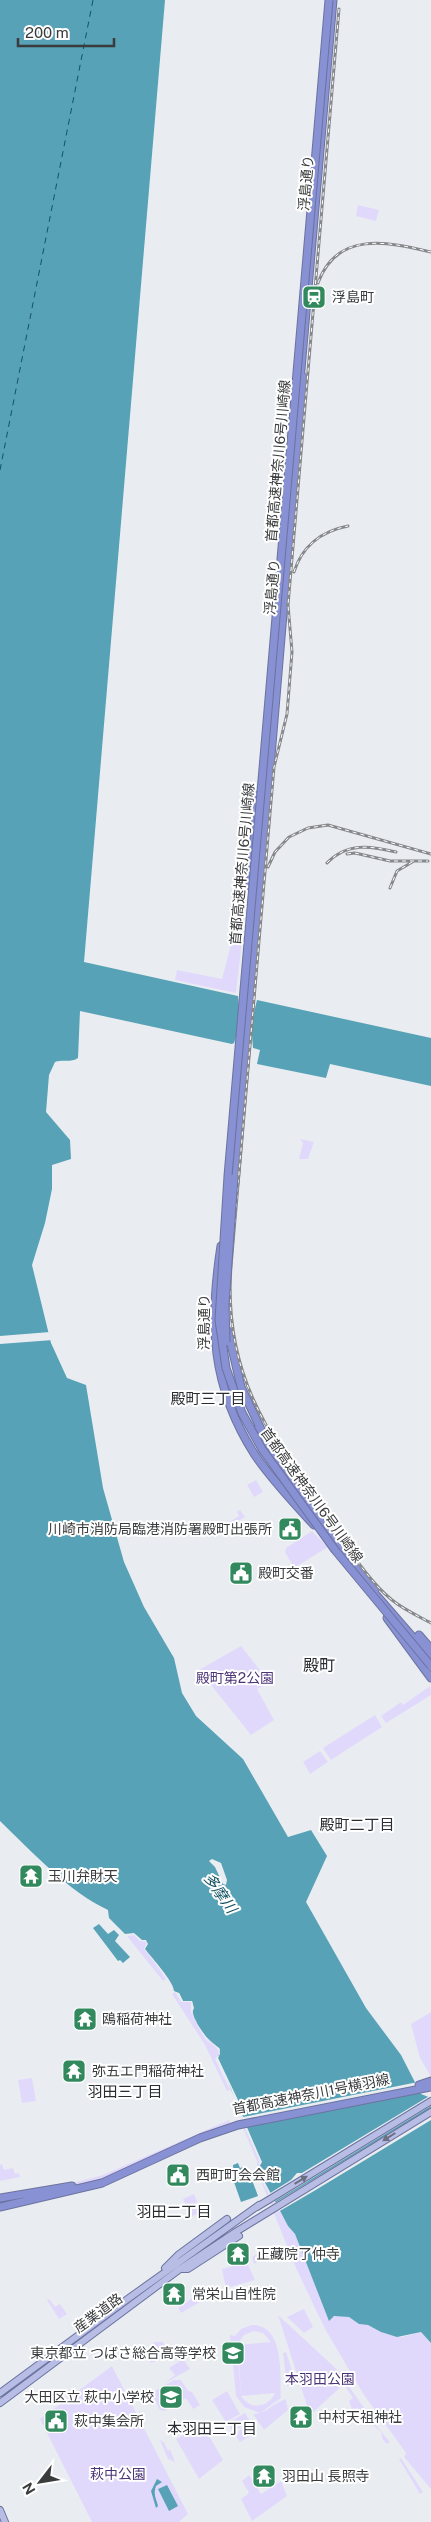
<svg xmlns="http://www.w3.org/2000/svg" width="431" height="2522" viewBox="0 0 431 2522" font-family="'Public Sans','Noto Sans JP',sans-serif">
  <rect width="100%" height="100%" fill="#e9edf2"/>
  <path fill="#e1d9fb" fill-rule="evenodd" d="M358 205 379 210 376 221 356 216Z
    M243 932 236 993 175 980 177 970 222 979 234 933Z
    M300 1139 314 1142 308 1159H299L303 1143Z
    M256 1480 263 1492 254 1497 247 1485Z
    M240 1510 245 1517 226 1528 222 1520 226 1524 239 1516 237 1512Z
    M312 1531 328 1547 294 1568 285 1552 286 1548Z
    M241 1646 260 1670 272 1681 257 1689 274 1720 251 1735 199 1670Z
    M430 1686 431 1695 386 1723 381 1716 401 1702 403 1705Z
    M375 1715 382 1727 331 1760 323 1748Z
    M320 1751 328 1762 310 1774 303 1762Z
    M134 1935 140 1941 147 1942 144 1949C152 1959 159 1968 166 1979L163 1981 127 1936Z
    M175 1992 181 2001 191 2002C193 2010 192 2017 197 2025 202 2035 212 2041 218 2050L219 2055 215 2059 230 2090 227 2091 205 2045 172 1994Z
    M431 2012V2077L420 2058 411 2024Z
    M32 2078 36 2101 22 2103 18 2080Z
    M229 2120 232 2129 107 2183 0 2208V2196L54 2188 103 2175Z
    M243 2122 260 2162 257 2170V2161L241 2123Z
    M2 2164 4 2170 13 2168 15 2174 19 2173 20 2177 0 2181V2165Z
    M259 2176 288 2226 295 2234 327 2314 330 2318 339 2315 349 2317 359 2324 368 2325 386 2334 402 2337 421 2332 431 2343V2489L404 2457 406 2453 364 2395 325 2329 296 2268Z
    M194 2194 197 2201 195 2204 201 2212 191 2217 183 2199Z
    M274 2245 278 2250 277 2252 254 2264 252 2257Z
    M245 2258 255 2280 226 2288 222 2269 237 2265Z
    M201 2292 205 2299 181 2313 178 2308Z
    M49 2299 55 2307 60 2304 67 2314 59 2319 47 2300Z
    M304 2309 313 2327 304 2333 287 2317Z
    M278 2315 343 2375 345 2383 310 2415Z
    M251 2325C285 2324 280 2375 281 2398L260 2413 244 2407 236 2396 230 2335 235 2336 241 2329ZM254 2331 263 2333 271 2342 238 2345 241 2395 237 2345 244 2335ZM275 2393C268 2408 250 2410 241 2396Z
    M155 2342H163L169 2356 151 2363 145 2351Z
    M286 2352 296 2383 287 2386 283 2353Z
    M183 2359 190 2369 165 2383 175 2375 169 2368Z
    M112 2366 188 2514 179 2522H92L40 2419Z
    M174 2380H181L188 2391 192 2392 200 2405 193 2409 186 2398 164 2411 160 2410 151 2393Z
    M348 2385 367 2412 366 2414 390 2442 387 2444 383 2440 381 2432 372 2424 369 2425 363 2422 358 2408 352 2409 349 2401 353 2398 345 2386Z
    M227 2391 240 2414 226 2422 212 2400Z
    M286 2399 288 2410 264 2430 253 2414C266 2414 273 2403 286 2399Z
    M245 2413 250 2421 233 2432 228 2423Z
    M252 2423 257 2432 240 2442 234 2434Z
    M197 2427 199 2430 204 2427 223 2460 199 2479 176 2439Z
    M160 2440 164 2442 168 2451 170 2449 175 2462 168 2459Z
    M401 2458 423 2492 420 2494 399 2459Z
    M249 2475 261 2494 281 2481 287 2496 252 2521 241 2499 249 2493 242 2481Z"/>
  <path fill="#57a2b6" fill-rule="evenodd" d="M0 0H165L84 962 238 996 239 1008 254 1012 257 1000 431 1038V1086L330 1064 326 1078 257 1064 260 1050 253 1048 252 1036 237 1034 234 1043 232 1044 80 1011 78 1058C71 1063 63 1059 55 1062L49 1075 46 1112 70 1140 71 1159 52 1165V1189L45 1223 32 1265 51 1343 67 1378 86 1385 103 1488 124 1562 144 1607 174 1658 182 1693 196 1716 243 1759 288 1837 311 1830 327 1856 306 1902 366 2008 401 2055 421 2094 431 2098V2343L421 2332 397 2337 381 2332 368 2325 359 2324 349 2317 334 2316 329 2321 295 2234 288 2226 261 2175 258 2176 256 2172 261 2162 218 2058 220 2049C210 2041 195 2028 193 2013 192 2009 193 2006 192 2001H183L179 1993 174 1991C174 1982 152 1958 145 1949L148 1944 146 1940H142L134 1933 125 1934 109 1918 108 1910C69 1892 31 1851 0 1821ZM212 1859 221 1863 227 1880 226 1885 223 1884 215 1867 209 1861Z
    M99 1924 108 1934 114 1930 119 1935 115 1941 130 1957 123 1963 120 1960 118 1961 93 1928Z
    M238 2163 240 2168 246 2166 249 2174 254 2172 256 2177 252 2180 258 2196 241 2202 234 2182 233 2165Z
    M157 2479 162 2482 156 2486C153 2495 156 2498 158 2506L156 2508 151 2491Z
    M167 2485 178 2506 169 2511 158 2489Z"/>
  <path fill="#e9edf2" d="M50 1332 53 1340 0 1344V1336Z
    M179 1993 183 2001H192L194 2008 192 2013 198 2025 208 2040 219 2048 220 2054 218 2058 238 2100 243 2117 418 2082 422 2091 246 2125 262 2162 258 2169 260 2161 240 2117 231 2089 216 2059 219 2055 218 2048 206 2040 197 2025 191 2012V2002H181L177 1994Z
    M431 2095V2106L300 2186 272 2203 267 2195 291 2180 297 2173H302Z
    M431 2108V2120L314 2191 278 2212 273 2204Z"/>
  <g fill="none" stroke-linecap="round" stroke-linejoin="round">
    <path stroke="#135362" stroke-width="1" stroke-dasharray="6 5" stroke-linecap="butt" d="M0 470 93 0"/>
    <g stroke="#6c739e" stroke-width="8">
      <path id="primary" d="M257 2207 431 2101
        M165 2268 178 2255 227 2219
        M180 2269H188L239 2236
        M0 2393 129 2298 259 2205
        M0 2403 180 2269 234 2233 431 2112
        M0 2510 5 2522"/>
    </g>
    <g stroke="#6c739e" stroke-width="9">
      <path id="highway" d="M300 381 333 0
        M250 886 258 792
        M235 1183 303 377
        M221 1246C209 1323 211 1387 255 1455 272 1480 294 1503 314 1525
        M228 1331 241 1387 265 1438
        M255 1430 352 1565
        M352 1561 375 1590
        M371 1589 431 1658
        M387 1618 431 1678
        M419 1635 431 1649
        M419 2085 431 2081
        M0 2198 72 2186
        M0 2207 102 2183 200 2138 238 2125 431 2087"/>
    </g>
    <use href="#primary" stroke="#b7bde5" stroke-width="6"/>
    <use href="#highway" stroke="#8791d3" stroke-width="7"/>
    <g stroke="#86888c" stroke-width="3">
      <path id="rail" d="M339 9 288 605 292 652 287 714 274 767 231 1266C223 1373 268 1434 326 1516 346 1543 365 1578 392 1600 403 1609 418 1616 431 1623
        M318 283C337 230 389 242 431 252
        M294 572C302 546 322 531 348 526
        M347 854 355 853 390 861H428
        M327 863C347 842 371 846 396 852
        M268 867 275 852 289 837 308 828 328 825 431 854
        M390 888 397 871 414 861"/>
    </g>
    <use href="#rail" stroke="#fff" stroke-width="1" stroke-dasharray="4" stroke-linecap="butt"/>
    <g stroke="#6c739e" stroke-width="9" stroke-linecap="butt">
      <path id="highway-bridge" d="M329 0 228 1176 219 1320 226 1368 242 1413 262 1449 335 1550 431 1666
        M226 1342 225 1305 234 1178"/>
    </g>
    <use href="#highway-bridge" stroke="#8791d3" stroke-width="7"/>
  </g>
  <defs><path id="oneway-solid" d="M-6-.8H1V-3.2L6.5 0L1 3.2V.8H-6Z" transform="scale(1.25)"/></defs>
  <g fill="#6c6f80">
    <use href="#oneway-solid" transform="translate(389 2137) rotate(148)"/>
    <use href="#oneway-solid" transform="translate(301 2180) rotate(-31)"/>
  </g>
  <defs>
    <g id="station-square" transform="scale(1.25)"><rect x="-9" y="-9" width="18" height="18" rx="4" fill="#32895d" stroke="#fff"/><path d="M-3-6H3Q5-6 5-4V2Q5 4 3 4L4.5 6H3L1.5 4h-3L-3 6H-4.5L-3 4Q-5 4-5 2V-4Q-5-6-3-6ZM-3.5-4v3h7v-3ZM-3.5 1v1.5H-2V1ZM2 1v1.5H3.5V1Z" fill="#fff"/></g>
    <g id="civic-square" transform="scale(1.25)"><rect x="-9" y="-9" width="18" height="18" rx="4" fill="#32895d" stroke="#fff"/><path d="M-.6-6.5H3V-4.5H.6V-3L4-1V1h2V6H-6V1h2V-1L-.6-3ZM-1.2 2.5V6h2.4V2.5Z" fill="#fff"/></g>
    <g id="temple-square" transform="scale(1.25)"><rect x="-9" y="-9" width="18" height="18" rx="4" fill="#32895d" stroke="#fff"/><path d="M0-6L5-2H3V0L6.5 2.5H4V6H1.5V3h-3V6H-4V2.5H-6.5L-3 0V-2H-5Z" fill="#fff"/></g>
    <g id="school-square" transform="scale(1.25)"><rect x="-9" y="-9" width="18" height="18" rx="4" fill="#32895d" stroke="#fff"/><path d="M0-5L7-2L0 1L-7-2ZM-4 1L0 2.5L4 1V4Q0 6-4 4Z" fill="#fff"/></g>
  </defs>
  <g fill-rule="evenodd">
    <use href="#station-square" x="314" y="297"/>
    <use href="#civic-square" x="290" y="1529"/>
    <use href="#civic-square" x="241" y="1573"/>
    <use href="#temple-square" x="31" y="1876"/>
    <use href="#temple-square" x="85" y="2019"/>
    <use href="#temple-square" x="74" y="2071"/>
    <use href="#civic-square" x="178" y="2175"/>
    <use href="#temple-square" x="238" y="2254"/>
    <use href="#temple-square" x="174" y="2294"/>
    <use href="#school-square" x="233" y="2353"/>
    <use href="#school-square" x="171" y="2397"/>
    <use href="#temple-square" x="301" y="2417"/>
    <use href="#civic-square" x="56" y="2421"/>
    <use href="#temple-square" x="264" y="2476"/>
  </g>
  <g text-anchor="middle" stroke-width="4" stroke-linejoin="round" paint-order="stroke">
    <g font-size="14" fill="#3a3b3d" stroke="#fff">
      <text transform="translate(306 183) rotate(-85)" y="5">浮島通り</text>
      <text transform="translate(278 461) rotate(-85)" y="5">首都高速神奈川6号川崎線</text>
      <text transform="translate(272 587) rotate(-85)" y="5">浮島通り</text>
      <text transform="translate(242 864) rotate(-85)" y="5">首都高速神奈川6号川崎線</text>
      <text transform="translate(204 1322) rotate(-90)" y="5">浮島通り</text>
      <text transform="translate(312 1495) rotate(54)" y="5">首都高速神奈川6号川崎線</text>
      <text transform="translate(311 2094) rotate(-11)" y="5">首都高速神奈川1号横羽線</text>
      <text transform="translate(98 2313) rotate(-36)" y="5">産業道路</text>
    </g>
    <g font-size="14" fill="#3a3b3d" stroke="#fff" text-anchor="start">
      <text x="332" y="302">浮島町</text>
      <text x="272" y="1534" text-anchor="end">川崎市消防局臨港消防署殿町出張所</text>
      <text x="258" y="1578">殿町交番</text>
      <text x="48" y="1881">玉川弁財天</text>
      <text x="102" y="2024">鴎稲荷神社</text>
      <text x="92" y="2076">弥五エ門稲荷神社</text>
      <text x="196" y="2180">西町町会会館</text>
      <text x="256" y="2259">正藏院了仲寺</text>
      <text x="192" y="2299">常栄山自性院</text>
      <text x="216" y="2358" text-anchor="end">東京都立 つばさ総合高等学校</text>
      <text x="154" y="2402" text-anchor="end">大田区立 萩中小学校</text>
      <text x="318" y="2422">中村天祖神社</text>
      <text x="74" y="2426">萩中集会所</text>
      <text x="282" y="2481">羽田山 長照寺</text>
    </g>
    <g font-size="14" fill="#4b3477" stroke="#fff">
      <text x="235" y="1683">殿町第2公園</text>
      <text x="320" y="2384">本羽田公園</text>
      <text x="118" y="2479">萩中公園</text>
    </g>
    <g font-size="15" fill="#2a2d31" stroke="#fff">
      <text x="208" y="1404">殿町三丁目</text>
      <text x="357" y="1830">殿町二丁目</text>
      <text x="125" y="2097">羽田三丁目</text>
      <text x="174" y="2217">羽田二丁目</text>
      <text x="212" y="2434">本羽田三丁目</text>
    </g>
    <g font-size="15" font-style="italic" fill="#135362" stroke="#fff">
      <text transform="translate(220 1893) rotate(55)" y="5">多摩川</text>
    </g>
    <g font-size="16" fill="#2a2d31" stroke="#fff">
      <text x="319" y="1671">殿町</text>
    </g>
  </g>
  <g transform="translate(40 2482) rotate(239)" stroke="#ffffff" stroke-width="4" paint-order="stroke">
  <path d="M0-4L9 19L0 12L-9 19Z" fill="#3a3b3d"/>
  <text y="-8" font-size="14" font-weight="bold" text-anchor="middle" fill="#3a3b3d">N</text>
  </g>
  <path d="M18 38v8h96v-8" fill="none" stroke="#3a3b3d" stroke-width="2.5"/>
  <text x="25" y="38" font-size="15" fill="#3a3b3d" stroke="#ffffff" stroke-width="4" paint-order="stroke">200 m</text>
</svg>
